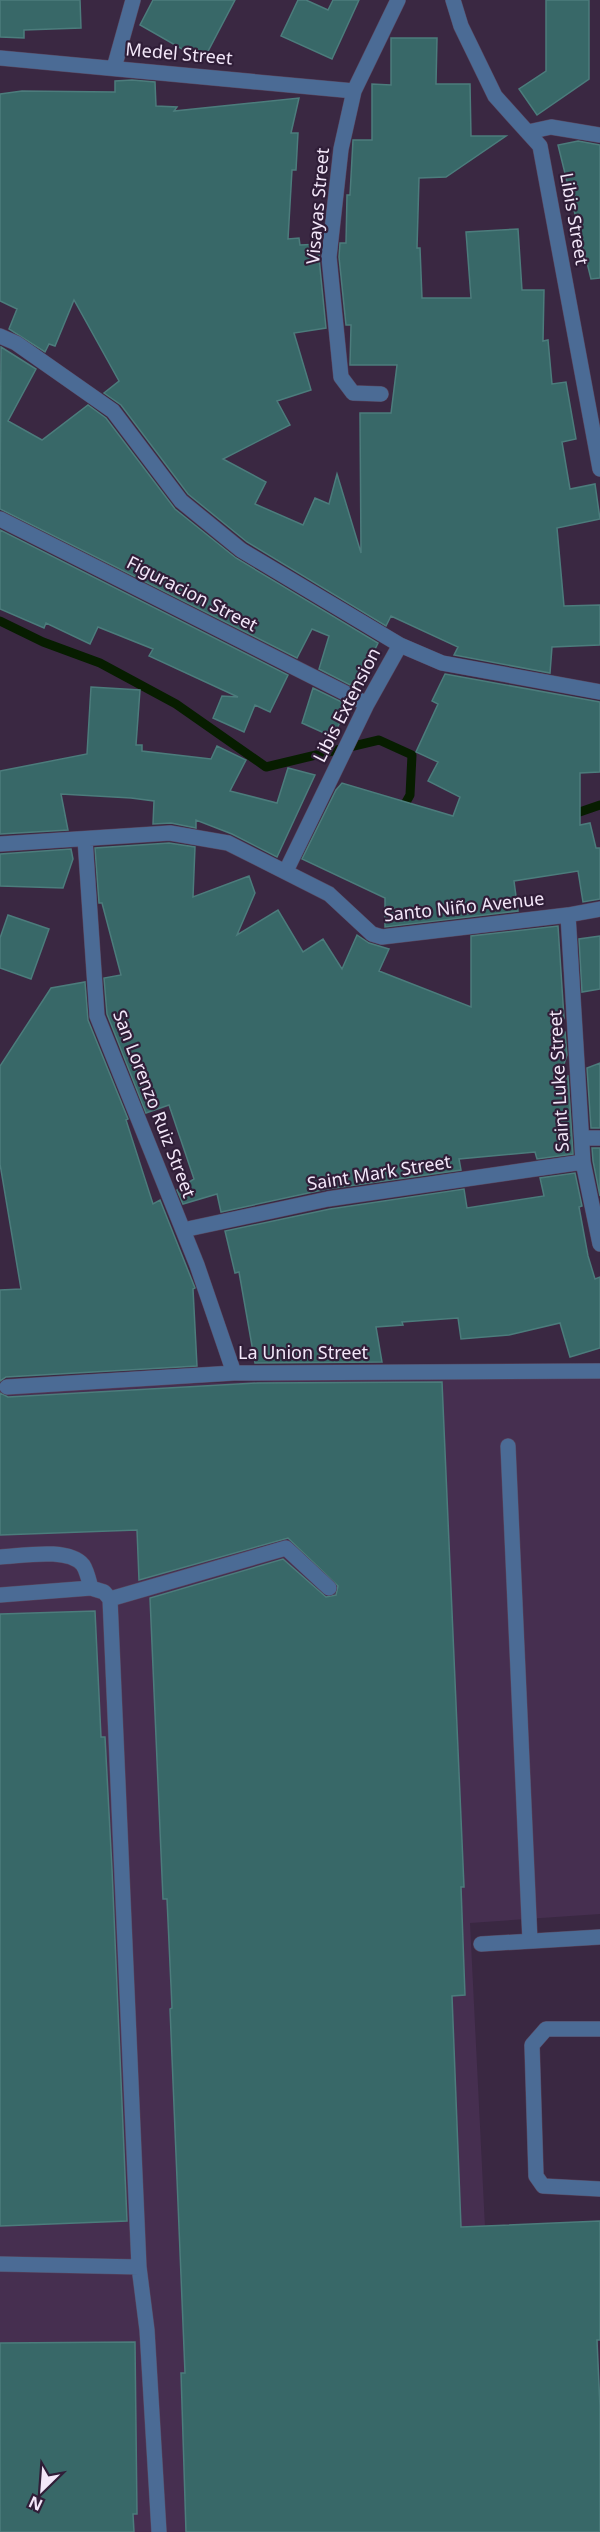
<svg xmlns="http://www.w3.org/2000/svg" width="600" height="2532" viewBox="0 0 600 2532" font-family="'Noto Sans',sans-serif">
  <rect width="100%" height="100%" fill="#3a2842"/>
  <path fill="#462f50" d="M600 1369V1914L470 1923 500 2532H0V1391Z"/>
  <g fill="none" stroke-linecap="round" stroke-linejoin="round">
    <path stroke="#071d00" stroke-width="9" d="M0 621 43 642 100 663 176 704 266 767 379 740 412 755 410 795 400 813
      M568 816 600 805"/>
  </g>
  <path fill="#386868" stroke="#4c7c7c" stroke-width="1.5" d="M0 0H80L81 28 24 30V38L0 37Z
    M153 0H235L205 57H196L140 25Z
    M298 0H306L328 10 333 0H359L332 59 281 36Z
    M546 0H589V79L537 115 519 89 546 71Z
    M391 38H437L436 84H470L471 136H506L446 177 419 178 417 248H420L422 298H471L466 232 518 229 522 290H544L543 341 548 340 552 384 566 382 576 439 562 442 570 489 595 484 600 519 557 528 564 606 600 605V645L552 647 550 673 454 655 458 647 391 616 386 626 247 542 188 494 121 405 104 393 119 381 74 300 55 346 49 344 45 352 9 329 17 309 0 301V94L22 91 115 92V81L132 80 155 82 156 106 177 107 174 111 299 98 291 133H298L296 170H292L288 239 299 238 300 245 321 244 319 258 326 328 294 333 311 390 277 401 290 425 223 459 266 482 255 504 303 525 315 498 329 504 337 474 361 553 360 413H391L397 365H350L351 325H346L339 257 340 243H346L347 195H350L353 140H372V84L391 85Z
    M578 141 600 145V278L591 279 558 145Z
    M1 347 36 369 8 421 42 440 88 405 106 418 175 509 236 558 378 643 356 688 319 669 329 636 312 629 297 658 0 509Z
    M0 530 288 675 270 712 255 705 244 732 213 718 222 696 238 697 149 656 153 649 98 627 90 644 46 623 44 628 0 609Z
    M445 674 600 702V772L580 773V825L590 823 596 848H600V899L583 902 578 871 514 881 518 911 385 927V898L302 859 336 790 342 783 453 816 460 797 428 781 438 762 416 752 438 704 432 701Z
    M91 687 140 690 136 745H142V751L211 759 217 746 246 760 230 791 277 803 288 768 315 775 277 857 232 834 196 820V828L171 823 153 824 154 801 131 798 61 794 68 830 0 834V771L87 754Z
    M313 688 348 705 333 737 302 723Z
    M169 843 195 847 193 897 249 876 255 893 237 935 278 910 303 952 323 939 342 969 357 935 369 943 389 949 379 971 471 1007V936L558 926 564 1018 559 1030 565 1032 567 1055 559 1079 568 1076 573 1154 537 1159 535 1152 459 1159 461 1170 327 1189 221 1212 217 1194 183 1204 177 1190 194 1179 169 1105 146 1113 107 1014 104 978 121 975 102 903H99L95 848Z
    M71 849 73 859 63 888 0 886V854Z
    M8 915 49 929 31 979 0 968V938Z
    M600 936V989L582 992 579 939Z
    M85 982 88 1020 128 1119 126 1120 153 1204 160 1200 195 1288 193 1289 197 1366 6 1377 0 1381V1290L21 1289 0 1164V1066L51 988Z
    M600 1063V1128H591L587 1068Z
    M592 1148H600V1196L593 1161Z
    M575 1173 582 1206 579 1207 588 1256 595 1279 600 1277V1348L570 1357 560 1323 509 1335 461 1339 458 1318 402 1322 403 1325 376 1327 382 1362 255 1363 239 1272 235 1273 225 1231 330 1209 464 1189 467 1208 544 1196 540 1178Z
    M442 1382 464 1887H461L465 1995 452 1996 461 2227 600 2221V2340H597L600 2407V2532H186L181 2373H185L170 2009 172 2008 167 1899H163L150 1598 283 1559 326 1597 336 1595 338 1586 288 1538 139 1580 137 1530 0 1535V1393L8 1397 258 1383Z
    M95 1611 101 1737H105L112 1869 127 2221 0 2226V1614Z
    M135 2342 137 2514H133L134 2532H0V2343Z"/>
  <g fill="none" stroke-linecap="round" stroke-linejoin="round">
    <g stroke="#58475f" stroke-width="16">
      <path id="minor" d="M453 0 461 26 495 96 540 146 600 469
        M0 58 354 91
        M114 68 133 0
        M528 132 551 127 600 135
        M0 336 16 343 113 411 181 501 241 550 400 645 442 663 600 692
        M381 394 353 393 341 377 329 257 341 149 354 91 398 0
        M0 519 367 704
        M85 839 97 1016 197 1265 234 1373
        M0 844 170 833 228 843 329 894 372 934 382 937 568 915 600 909
        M286 871 367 704 400 645
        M568 915 583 1162 600 1244
        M583 1138H600
        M183 1230 328 1199 583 1162
        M7 1387 234 1373 600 1371
        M508 1446 530 1941
        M0 1557C22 1556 68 1547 83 1565 87 1571 89 1581 91 1588
        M0 1595 91 1588 104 1592 110 1599 139 2267 147 2330 159 2532
        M110 1599 286 1548 329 1588
        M481 1944 600 1937
        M600 2029H546L532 2045 536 2176 543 2186 600 2189
        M0 2264 139 2267"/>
    </g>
    <use href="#minor" stroke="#4b6b95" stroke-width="15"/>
  </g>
  <g text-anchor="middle" stroke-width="4.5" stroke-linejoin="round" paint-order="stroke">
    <g font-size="18" fill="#f3e7f9" stroke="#301e38">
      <text transform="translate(179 54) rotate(5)" y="6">Medel Street</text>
      <text transform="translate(318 206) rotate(-85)" y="6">Visayas Street</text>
      <text transform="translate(574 219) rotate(80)" y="6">Libis Street</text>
      <text transform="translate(192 594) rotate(27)" y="6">Figuracion Street</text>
      <text transform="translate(347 705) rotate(-63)" y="6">Libis Extension</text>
      <text transform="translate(464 907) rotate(-6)" y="6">Santo Niño Avenue</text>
      <text transform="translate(559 1081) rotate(-93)" y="6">Saint Luke Street</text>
      <text transform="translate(154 1104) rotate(69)" y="6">San Lorenzo Ruiz Street</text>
      <text transform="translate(379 1173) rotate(-9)" y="6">Saint Mark Street</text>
      <text x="303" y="1359">La Union Street</text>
    </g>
  </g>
  <g transform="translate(42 2490) rotate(205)" stroke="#301e38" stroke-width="4.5" paint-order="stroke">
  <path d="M0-4.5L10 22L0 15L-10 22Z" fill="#f3e7f9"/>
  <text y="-9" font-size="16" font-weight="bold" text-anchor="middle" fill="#f3e7f9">N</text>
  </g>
</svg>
